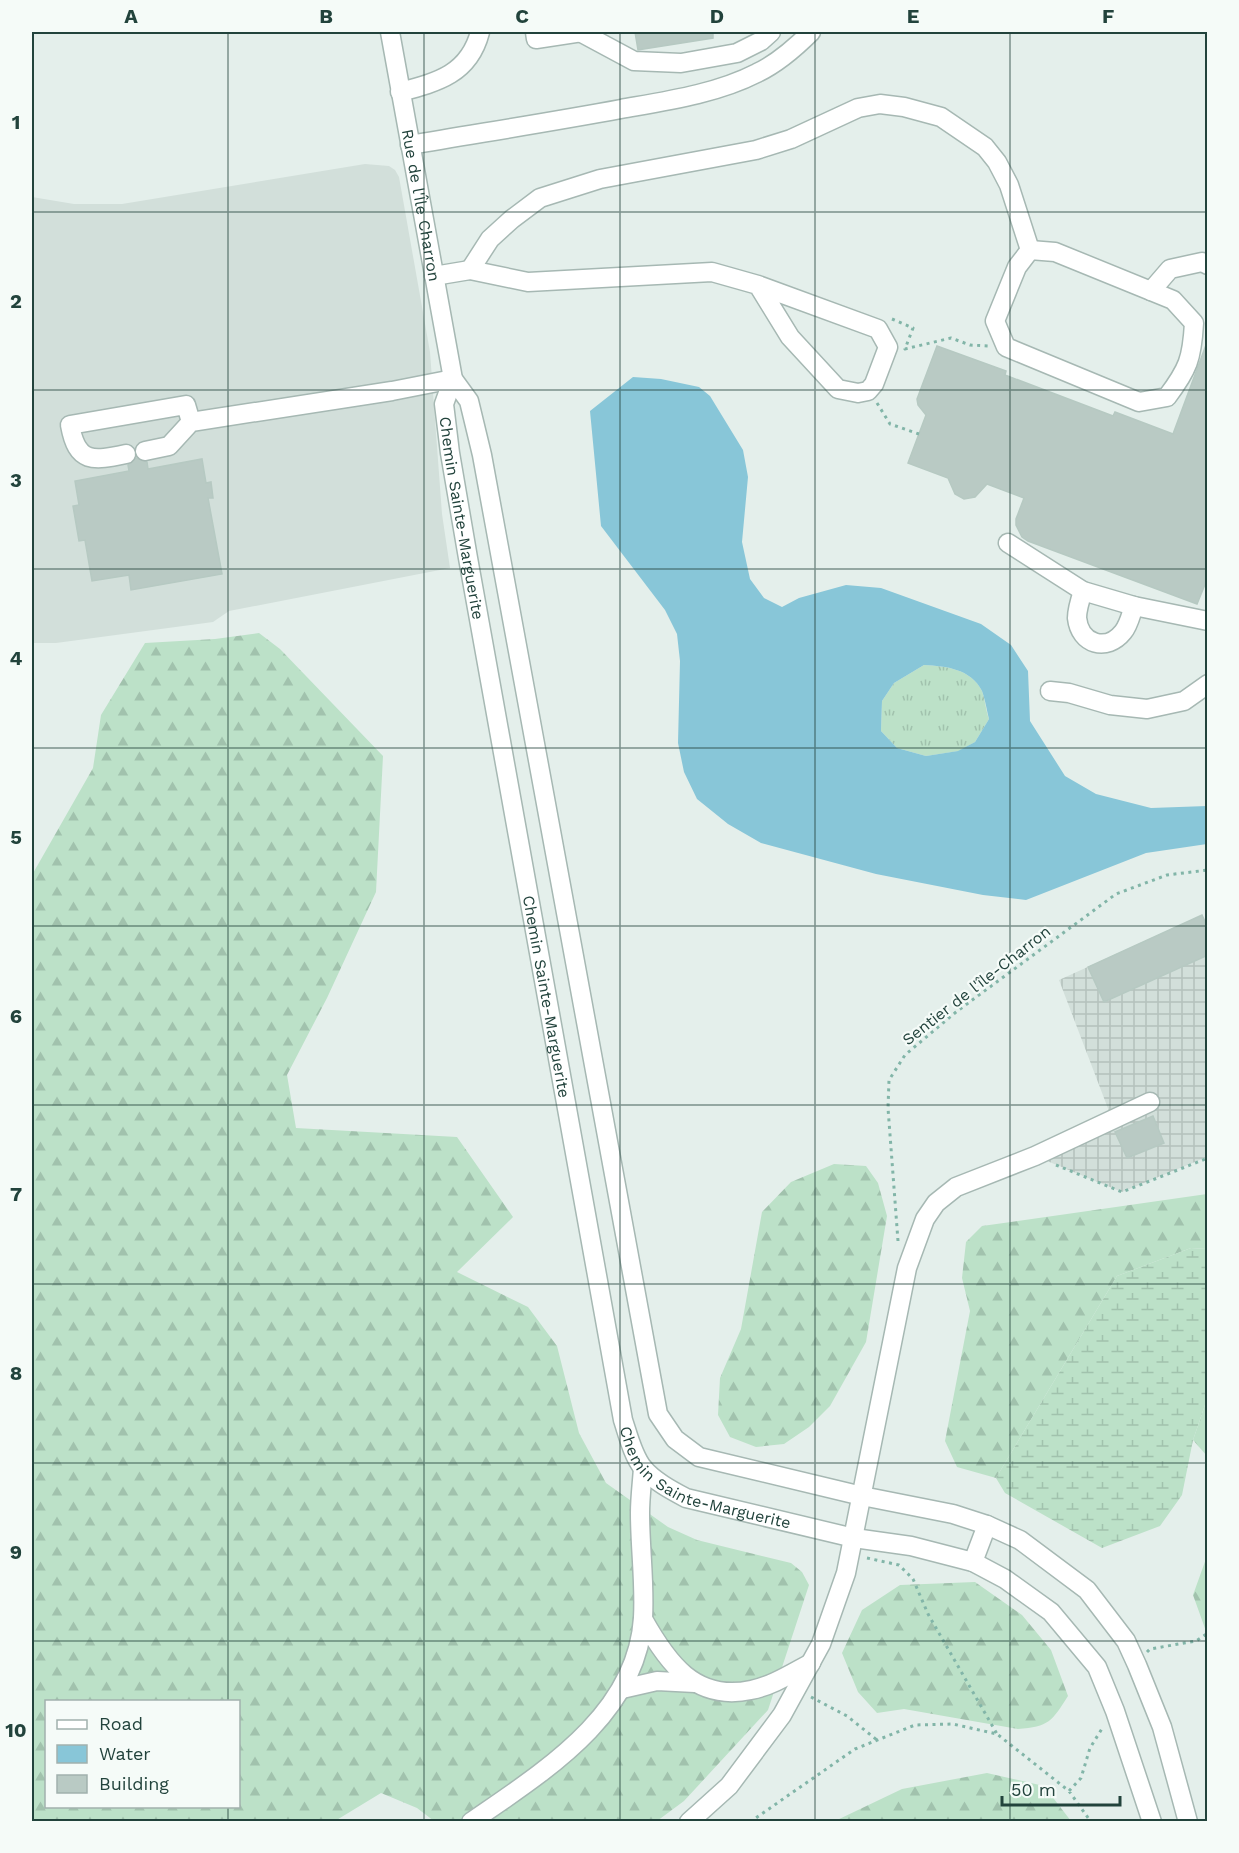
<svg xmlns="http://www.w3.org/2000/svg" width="1239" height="1853" viewBox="0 0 1239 1853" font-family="'Work Sans',sans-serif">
  <defs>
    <pattern id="industrial-grid" width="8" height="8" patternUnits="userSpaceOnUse" patternTransform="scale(1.5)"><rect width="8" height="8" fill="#d2dfda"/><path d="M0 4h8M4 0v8" fill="none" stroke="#b4c1bc"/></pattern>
    <pattern id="grass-tufts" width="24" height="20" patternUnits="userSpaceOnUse" patternTransform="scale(1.5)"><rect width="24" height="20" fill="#bce1c8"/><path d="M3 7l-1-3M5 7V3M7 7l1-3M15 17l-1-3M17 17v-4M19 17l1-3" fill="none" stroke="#a1c2ad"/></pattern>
    <pattern id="forest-firs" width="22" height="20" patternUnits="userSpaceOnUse" patternTransform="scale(1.5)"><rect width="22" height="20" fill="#bce1c8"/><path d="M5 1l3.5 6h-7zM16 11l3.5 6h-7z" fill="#a1c2ad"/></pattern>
    <pattern id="wetland-marsh" width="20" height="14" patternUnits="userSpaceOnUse" patternTransform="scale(1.5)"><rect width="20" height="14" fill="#bce1c8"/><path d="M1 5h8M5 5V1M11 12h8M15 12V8" fill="none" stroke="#a1c2ad"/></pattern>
  </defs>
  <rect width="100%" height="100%" fill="#e4efeb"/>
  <path fill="#d2dfda" d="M365 164 389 166 395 170 399 177 430 352 442 514 450 568 229 611 213 622 56 643H32V197L74 204H122Z"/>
  <path fill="url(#industrial-grid)" fill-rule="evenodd" d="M1202 915 1208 928 1207 1157 1122 1192 1035 1156 1112 1119 1059 980ZM1115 1132 1163 1143 1127 1158Z"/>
  <path fill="url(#grass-tufts)" d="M924 665C946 666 971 669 982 691 985 699 986 711 989 719L975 742 959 751 926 756 897 748 881 731 882 701 894 683Z"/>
  <path fill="url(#forest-firs)" fill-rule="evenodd" d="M259 633 280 649 383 756 376 892 327 998 287 1075 296 1128 457 1137 513 1217 457 1272 528 1307 557 1346 579 1433 606 1483 668 1527 697 1540 791 1563 802 1572 809 1585 768 1710 684 1801 657 1821H434L417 1808 381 1793 335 1821 32 1822V875L93 768 101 715 145 643 215 639ZM46 1702H238V1806H46Z
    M834 1164 866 1166 878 1183 887 1216 866 1342 830 1406 809 1427 784 1444 756 1447 730 1437 718 1415 720 1378 741 1329 762 1212 791 1182Z
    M1207 1194V1249L1191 1248 1117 1276 996 1478 957 1467 945 1441 970 1311 962 1278 966 1242 982 1226Z
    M1207 1399V1456L1193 1440Z
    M1207 1556V1634L1193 1595Z
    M975 1582 1022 1615 1051 1650 1068 1696C1052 1721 1049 1727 1018 1729L904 1709 877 1713 858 1692 842 1653 862 1610 900 1585Z
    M987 1773 1044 1786 1071 1821H835L902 1789Z"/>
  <path fill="url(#wetland-marsh)" d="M1191 1248 1207 1249V1399L1193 1440 1182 1495 1160 1526 1102 1548 1005 1493 996 1478 1117 1276Z"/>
  <path fill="#88c6d8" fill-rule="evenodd" d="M633 377 661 379 699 387 710 396 743 450 748 477 742 542 750 579 764 598 782 607 799 598 846 585 881 588 981 624 1011 645 1028 671 1030 721 1065 776 1096 794 1151 808 1207 806V844L1146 853 1026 900 983 895 876 874 761 843 728 824 697 799 684 772 678 743 680 661 677 634 665 610 601 526 590 411ZM924 665C946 666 971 669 982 691 985 699 987 711 989 719L975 742 958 751 926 756 897 748 881 731 882 701 894 683Z"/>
  <path fill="#b9cac4" stroke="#b6c9c2" stroke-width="1.5" d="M635 32H713V38L638 50Z
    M1206 345 1208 577 1197 604 1028 541 1022 537 1016 525V519L1024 498 987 484 975 497 964 499 955 494 948 478 908 463 926 415 918 405 917 399 937 346 1006 371 1005 375 1113 416 1115 412 1173 434Z
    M136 458 147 462 148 469 202 459 206 483 211 482 213 498H208L222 574 131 590 129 575 92 581 85 540 79 541 73 506 79 505 75 481 129 471 128 465Z
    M1202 915 1208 928V955L1104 1002 1088 967Z
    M1153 1116 1164 1143 1127 1158 1115 1132Z"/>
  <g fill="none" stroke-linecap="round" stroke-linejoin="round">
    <g stroke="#a6b8b3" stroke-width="21">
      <g id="minor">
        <path id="s1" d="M390 32 453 379 469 401 482 455 658 1414 675 1439 699 1457 862 1496 953 1514 987 1525 1020 1540 1087 1590 1126 1641 1137 1665 1162 1727 1188 1822"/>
        <path d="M535 32 536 39 582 32"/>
        <path d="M580 32 634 61 681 63 737 53 761 41 771 32"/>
        <path d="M400 92C438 82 469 74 480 32"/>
        <path d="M410 145C480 133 551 122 621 109 666 101 716 94 757 73 778 63 795 48 811 32"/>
        <path d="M1030 250 1055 252 1173 300 1194 323C1192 359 1188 369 1167 397L1139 402 1006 347 995 321 1017 267Z"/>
        <path d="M470 270 490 239 512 219 540 198 600 179 756 150 791 139 858 108 880 104 904 107 941 117 985 147 997 162 1009 185 1030 250"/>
        <path d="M434 276 470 270 528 282 712 272 758 285 878 329 888 347 874 384 868 391 858 393 838 389 790 337 758 285"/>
        <path d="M1151 291 1170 269 1202 262 1208 265"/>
        <path id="s2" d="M453 379 444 404 450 453 468 558 623 1420C628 1435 633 1456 643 1468 654 1481 671 1490 686 1498L854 1538 911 1546 973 1562 1005 1579 1051 1612 1097 1667 1115 1711 1152 1822"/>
        <path d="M145 451 169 446 191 422 392 391 453 379"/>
        <path d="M126 454C93 461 77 464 70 425L186 405 191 422"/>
        <path d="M1008 543 1083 591 1134 606 1208 621"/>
        <path d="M1083 591C1080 600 1077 609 1077 618 1080 645 1107 652 1123 632 1129 625 1131 614 1134 606"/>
        <path d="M1050 691 1069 693 1110 705 1147 709 1184 701 1208 684"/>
        <path d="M973 1562 987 1525"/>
        <path d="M643 1619C667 1662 695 1702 751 1690 772 1686 792 1673 811 1663"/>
        <path d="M622 1689 657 1681 695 1683"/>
        <path d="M471 1822C543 1772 637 1715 643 1618 645 1583 640 1548 640 1513 640 1498 642 1483 643 1468"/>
        <path d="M689 1822 729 1786 782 1715 821 1644 846 1573 907 1268 925 1219 936 1203 956 1187 1035 1156 1150 1102"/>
      </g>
    </g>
    <path stroke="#82b5a8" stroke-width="3" stroke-dasharray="3 4.5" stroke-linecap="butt" d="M892 319 913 328 905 349 951 338 970 345 989 346
      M877 403 890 424 919 434
      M1056 1165 1122 1192 1208 1158
      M898 1241 888 1108 889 1080 905 1055 956 1012 1116 894 1167 875 1208 870
      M867 1558 899 1565 913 1579 928 1614 997 1734
      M1147 1652 1150 1649 1196 1641 1208 1633
      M811 1697 847 1716 877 1740
      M1069 1791 1081 1778 1090 1748 1103 1727
      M750 1822 855 1749 915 1725 953 1724 997 1734 1069 1791 1091 1822"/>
    <use href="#minor" stroke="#fff" stroke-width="18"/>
  </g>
  <path fill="none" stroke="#22433c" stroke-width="1.5" stroke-opacity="0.55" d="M228 32V1702M424 32V1822M620 32V1822M815 32V1822M1010 32V1822M32 212H1208M32 390H1208M32 569H1208M32 748H1208M32 926H1208M32 1105H1208M32 1284H1208M32 1463H1208M32 1641H1208M228 1806V1822"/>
  <g text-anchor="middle" stroke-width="4.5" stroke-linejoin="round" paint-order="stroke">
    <g font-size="16" fill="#22433c" stroke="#f5fbf8">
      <text dy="6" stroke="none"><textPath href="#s1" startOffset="176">Rue de l'Île Charron</textPath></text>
      <text dy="6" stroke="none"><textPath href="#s2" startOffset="142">Chemin Sainte-Marguerite</textPath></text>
      <text transform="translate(976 985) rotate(-38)" y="6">Sentier de l'île-Charron</text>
      <text dy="6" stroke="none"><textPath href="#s2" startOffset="628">Chemin Sainte-Marguerite</textPath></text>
      <text dy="6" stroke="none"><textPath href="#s2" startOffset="1168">Chemin Sainte-Marguerite</textPath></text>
    </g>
  </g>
  <rect width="1239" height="1853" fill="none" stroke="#f5fbf8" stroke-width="66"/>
  <rect x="45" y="1700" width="195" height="108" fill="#f5fbf8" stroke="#a1b1ad" stroke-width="1.5"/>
  <rect x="57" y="1720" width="30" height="9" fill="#ffffff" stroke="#a1b1ad" stroke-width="1.5"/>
  <text x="99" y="1730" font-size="18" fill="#22433c">Road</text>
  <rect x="57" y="1745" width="30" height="18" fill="#88c6d8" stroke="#a1b1ad" stroke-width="1.5"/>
  <text x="99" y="1760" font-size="18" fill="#22433c">Water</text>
  <rect x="57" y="1775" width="30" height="18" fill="#b9cac4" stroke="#a1b1ad" stroke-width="1.5"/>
  <text x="99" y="1790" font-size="18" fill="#22433c">Building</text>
  <path d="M1002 1796v9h118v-9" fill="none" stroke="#22433c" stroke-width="3"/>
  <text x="1011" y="1796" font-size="18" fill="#22433c" stroke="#f5fbf8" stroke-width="4.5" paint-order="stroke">50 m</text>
  <rect x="33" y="33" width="1173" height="1787" fill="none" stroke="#22433c" stroke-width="2"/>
  <g font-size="20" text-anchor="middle" font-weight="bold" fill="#22433c">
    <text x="131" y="23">A</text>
    <text x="326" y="23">B</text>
    <text x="522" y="23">C</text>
    <text x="717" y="23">D</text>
    <text x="913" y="23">E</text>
    <text x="1108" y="23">F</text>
    <text x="16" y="129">1</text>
    <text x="16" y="308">2</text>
    <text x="16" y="487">3</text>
    <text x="16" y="665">4</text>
    <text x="16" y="844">5</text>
    <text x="16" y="1023">6</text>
    <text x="16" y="1201">7</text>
    <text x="16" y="1380">8</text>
    <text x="16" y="1559">9</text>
    <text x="16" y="1737">10</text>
  </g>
</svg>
